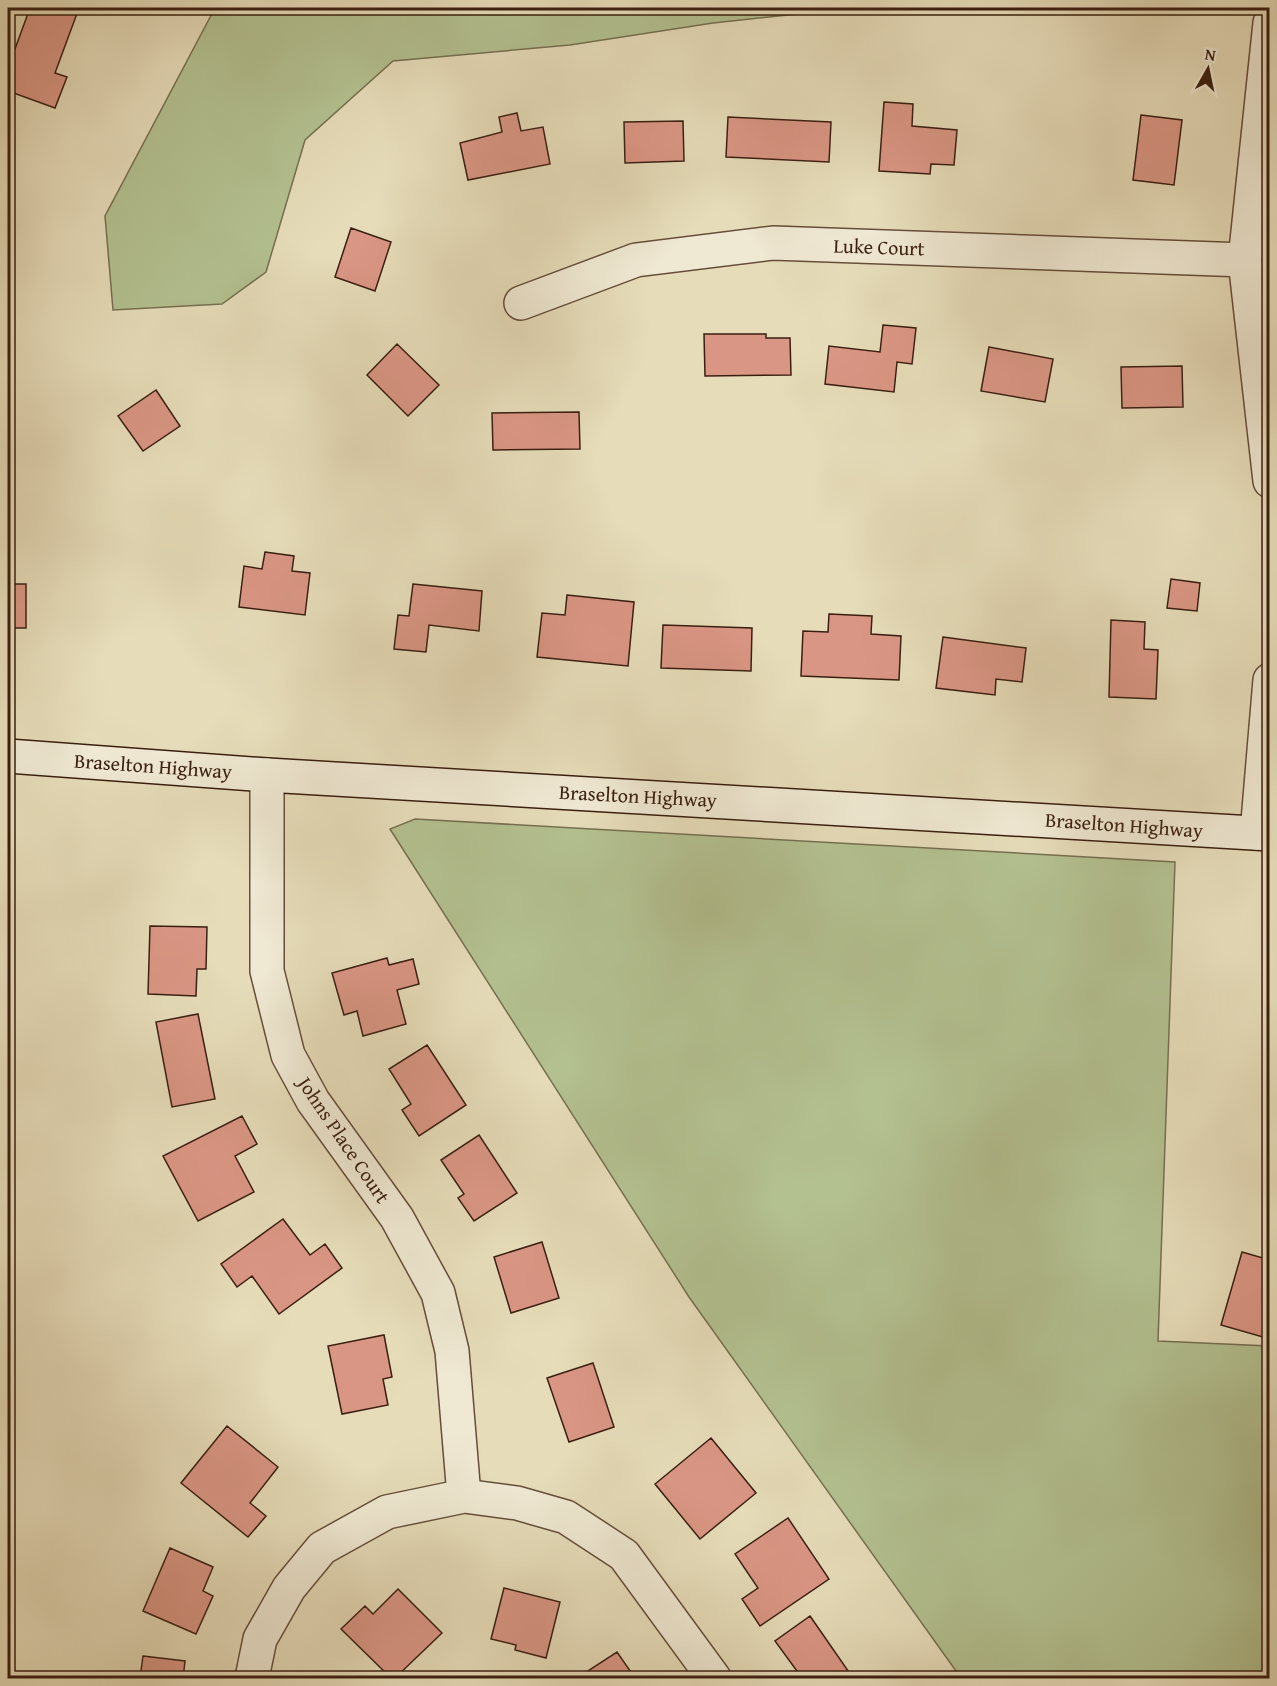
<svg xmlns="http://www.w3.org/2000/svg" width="1277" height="1686" viewBox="0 0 1277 1686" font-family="'Gentium Book Plus',serif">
  <rect width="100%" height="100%" fill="#e6dcb9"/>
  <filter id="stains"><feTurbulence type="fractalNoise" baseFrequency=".00333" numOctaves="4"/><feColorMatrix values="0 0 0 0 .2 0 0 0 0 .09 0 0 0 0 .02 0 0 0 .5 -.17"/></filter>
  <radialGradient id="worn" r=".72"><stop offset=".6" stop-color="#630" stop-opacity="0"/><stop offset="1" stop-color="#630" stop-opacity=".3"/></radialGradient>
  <path fill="#b3c090" stroke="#767050" stroke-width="1.5" d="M215 8H855L713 23 570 45 393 61 305 140 266 272 222 304 113 310 105 216Z
    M415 819 1175 862 1158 1341 1269 1346V1678H961L689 1297 390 829Z"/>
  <path fill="#da9685" stroke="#3a1f0f" stroke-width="1.5" d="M30 8H79L55 73 67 77 55 108 8 91V68Z
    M884 102 913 104 912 126 957 130 954 165 931 164 930 174 879 171Z
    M517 113 521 131 543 127 550 164 468 180 460 143 502 132 499 117Z
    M1141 115 1182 120 1174 185 1133 180Z
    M728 117 831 122 829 162 726 157Z
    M683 121 684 161 625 163 624 122Z
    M351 228 391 242 375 291 335 277Z
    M883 325 916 328 912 364 897 362 894 392 825 384 829 346 880 352Z
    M704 334H766V338H790L791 375 705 376Z
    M397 344 439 385 408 416 367 375Z
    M989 347 1053 359 1045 402 981 391Z
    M1182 366 1183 407 1122 408 1121 367Z
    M156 390 180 426 143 451 118 416Z
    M579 412 580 449 493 450 492 413Z
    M265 552 294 556 292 571 310 573 305 615 239 607 244 566 262 569Z
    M1171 579 1200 583 1197 611 1167 608Z
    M8 584H26V628H8Z
    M413 584 482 591 479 631 429 625 426 652 394 649 398 615 409 616Z
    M567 595 634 602 628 666 537 657 542 613 565 615Z
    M829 614 872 616 871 634 901 636 899 680 801 676 803 631 828 632Z
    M1111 620 1145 622 1144 649 1158 650 1156 699 1109 697Z
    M663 625 752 628 751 671 661 668Z
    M943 637 1026 648 1022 682 996 679 995 695 936 688Z
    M150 926 207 927 206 969H197L196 996 148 994Z
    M387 958 389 965 413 959 419 984 397 990 406 1024 363 1036 357 1011 344 1015 332 973Z
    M198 1014 215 1099 172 1107 156 1022Z
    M427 1045 466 1105 419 1136 402 1110 411 1104 389 1069Z
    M242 1116 257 1144 235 1156 254 1192 198 1221 163 1156Z
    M479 1135 517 1193 474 1221 458 1198 464 1194 441 1160Z
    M283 1219 310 1255 325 1244 342 1268 279 1314 252 1276 237 1287 221 1264Z
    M542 1242 559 1298 511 1313 494 1257Z
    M1242 1252 1270 1260V1339L1221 1325Z
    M384 1335 392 1377 383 1379 388 1405 342 1414 328 1346Z
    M593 1363 614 1427 569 1442 547 1378Z
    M227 1426 278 1467 250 1503 266 1516 248 1537 181 1483Z
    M711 1438 756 1493 700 1539 655 1484Z
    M788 1518 829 1579 760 1626 742 1599 758 1588 735 1554Z
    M170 1548 213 1567 203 1591 213 1596 196 1634 143 1611Z
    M504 1588 560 1602 546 1658 515 1650 516 1645 491 1639Z
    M398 1589 442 1633 395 1678H391L341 1629 365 1606 373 1614Z
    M810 1616 853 1678H802L775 1641Z
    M617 1652 635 1678H577Z
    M143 1656 185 1661 183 1678H140Z"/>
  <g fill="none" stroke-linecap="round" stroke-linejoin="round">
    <g stroke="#654e3a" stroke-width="36">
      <path id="street" d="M1270 23 1245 260 1270 481
        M521 303 636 260 773 243 1245 260
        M267 775V971L288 1055 313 1101 397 1218 438 1293 452 1351 464 1496
        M1257 833 1270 680
        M252 1678 260 1639 289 1588 322 1548 387 1512 464 1496 517 1503 566 1517 624 1555 714 1678"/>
    </g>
    <g stroke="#3a1f0f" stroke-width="36">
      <path id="secondary" d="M8 756 267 775 1270 834"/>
    </g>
    <use href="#street" stroke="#efe8d2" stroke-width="33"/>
    <use href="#secondary" stroke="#efe8d2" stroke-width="33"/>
  </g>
  <g text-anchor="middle" stroke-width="4.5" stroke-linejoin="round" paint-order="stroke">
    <g font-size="20" fill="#3a1f0f" stroke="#efe8d2">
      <text transform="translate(879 247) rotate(2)" y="7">Luke Court</text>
      <text transform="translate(153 766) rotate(4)" y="7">Braselton Highway</text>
      <text transform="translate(638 796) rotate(3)" y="7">Braselton Highway</text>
      <text transform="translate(1124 825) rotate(4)" y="7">Braselton Highway</text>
      <text transform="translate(344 1140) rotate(56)" y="7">Johns Place Court</text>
    </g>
  </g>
  <rect width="1277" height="1686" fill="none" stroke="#e6dcb9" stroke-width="30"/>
  <rect x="9" y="9" width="1259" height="1668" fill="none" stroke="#3a1f0f" stroke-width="3"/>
  <rect x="15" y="15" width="1247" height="1656" fill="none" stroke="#3a1f0f" stroke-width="1.5"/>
  <g transform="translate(1208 69) rotate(9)" stroke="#efe8d2" stroke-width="4.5" paint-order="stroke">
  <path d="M0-4.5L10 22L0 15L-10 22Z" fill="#3a1f0f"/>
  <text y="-9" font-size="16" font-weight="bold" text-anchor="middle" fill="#3a1f0f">N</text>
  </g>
  <rect width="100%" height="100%" filter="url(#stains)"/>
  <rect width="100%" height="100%" fill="url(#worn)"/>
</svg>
